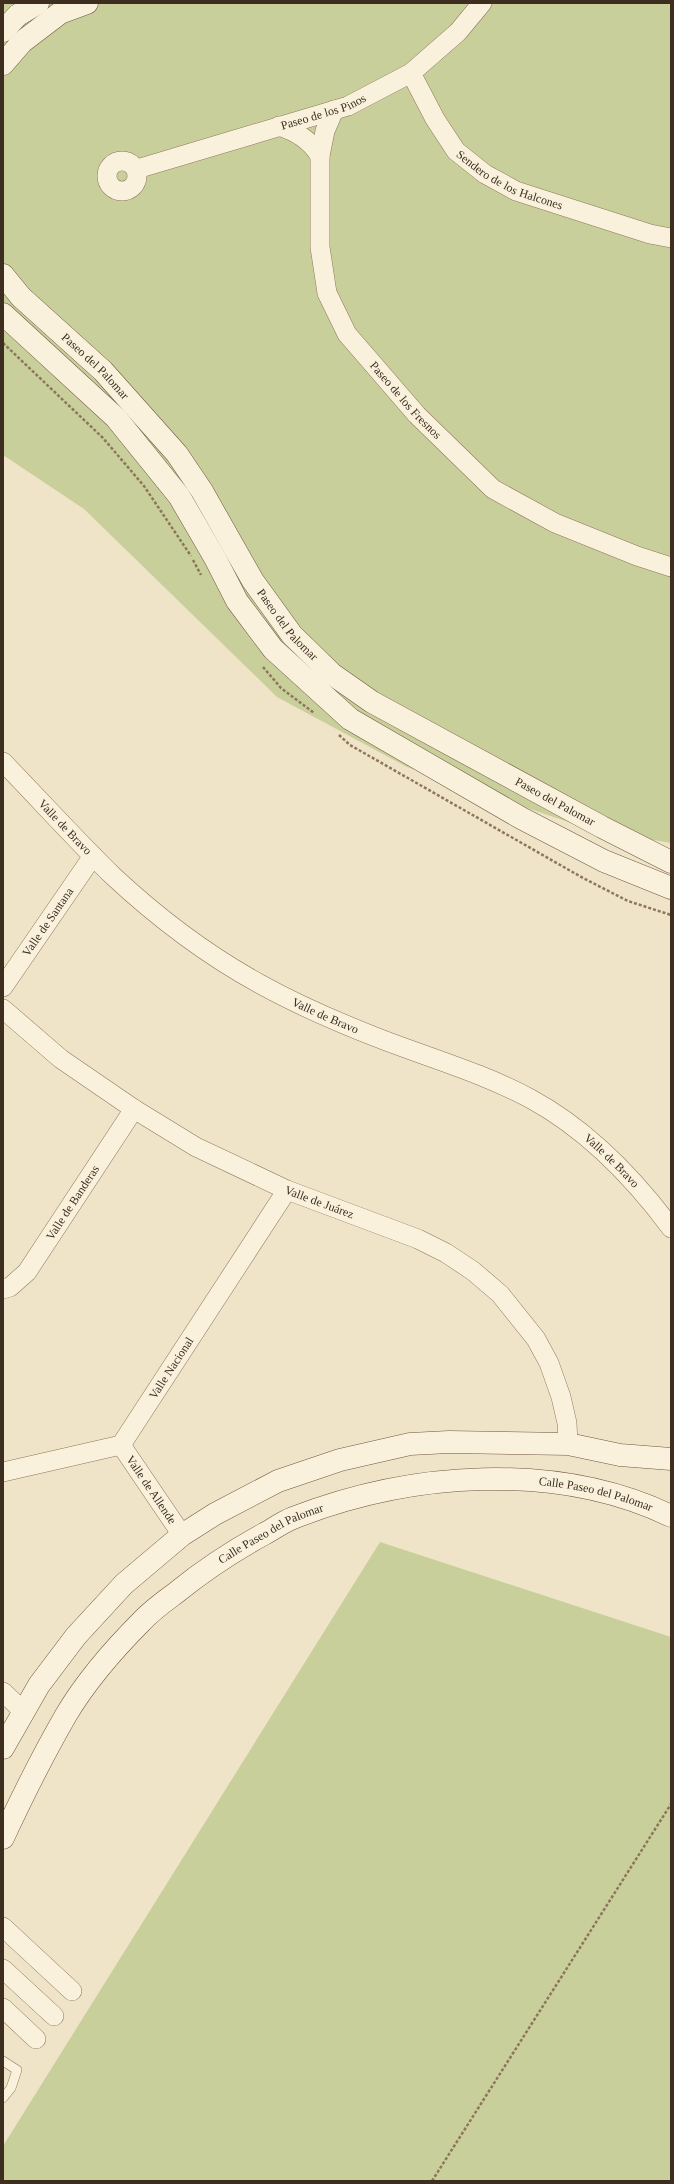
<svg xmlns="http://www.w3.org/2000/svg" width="674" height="2184" viewBox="0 0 674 2184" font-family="'Times New Roman',serif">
  <rect width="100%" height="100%" fill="#f0e4c8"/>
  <path fill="#c9cf9b" d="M3 3H671V843L589 829 407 767 277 697 84 509 3 455Z
    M380 1542 671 1637V2181H3V2146Z"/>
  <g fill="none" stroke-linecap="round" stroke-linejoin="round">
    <g stroke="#8d765c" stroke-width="10">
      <path id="lane" d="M3 2061 17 2070 11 2088 3 2098"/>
    </g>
    <g stroke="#8d765c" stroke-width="20">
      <g id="street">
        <path id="s1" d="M411 73 435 119 456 151 485 174 516 191 650 234 671 238"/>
        <path id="s2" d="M334 110 325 131 320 156V247L327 293 347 334 417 415 493 489 555 523 637 556 671 567"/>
        <path d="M279 126C297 132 310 140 320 156"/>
        <circle cx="122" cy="176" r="15"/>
        <path id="s3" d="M137 169 348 106 411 73 458 32 482 3"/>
        <path id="s4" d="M3 762C40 800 75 839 113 876 157 917 207 955 260 984 296 1004 335 1021 373 1036 426 1057 481 1072 531 1099 588 1130 633 1177 671 1228"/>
        <path id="s5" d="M3 987 93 856"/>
        <path id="s6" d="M3 1009 61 1059 134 1109 196 1147 287 1190 418 1239 446 1253 473 1271 500 1294 536 1339 549 1363 561 1397 567 1423 568 1444"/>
        <path id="s7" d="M3 1289 10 1287 27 1272 134 1109"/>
        <path id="s8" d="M121 1445 182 1535"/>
        <path id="s9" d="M3 1472 121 1445 287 1190"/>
        <path d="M3 1692 23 1711"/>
        <path d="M3 1927 72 1991"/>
        <path d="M3 1969 54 2016"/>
        <path d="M3 2008 36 2039"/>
      </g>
    </g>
    <g stroke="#6f573f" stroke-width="23">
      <g id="secondary">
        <path d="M3 31 18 15 38 3"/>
        <path d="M3 64 22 42 60 13 87 3"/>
        <path id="s10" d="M3 275 21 297 103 371 177 454 202 491 253 581 292 635 332 674 372 702 602 827 671 862"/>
        <path d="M3 314 116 418 179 496 215 558 237 601 273 649 350 719 521 818 604 861 671 888"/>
        <path d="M3 1748 39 1685 76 1636 124 1584 182 1535 215 1514 278 1481 340 1460 410 1444 449 1442 568 1444 620 1455 671 1459"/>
        <path id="s11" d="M3 1838C22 1797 43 1755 66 1715 85 1683 115 1648 142 1621 152 1610 165 1601 177 1592 204 1570 233 1551 264 1534 273 1529 283 1522 293 1518 410 1472 556 1461 671 1516"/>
      </g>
    </g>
    <path stroke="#8d765c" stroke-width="2.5" stroke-dasharray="3 2" stroke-linecap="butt" d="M3 343 103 438 144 486 191 556
      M193 560 201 575
      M263 667 281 688 314 713
      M339 735 350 745 583 878 628 901 671 915
      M432 2181 671 1804"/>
    <use href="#lane" stroke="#faf1dc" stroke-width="9"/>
    <use href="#street" stroke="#faf1dc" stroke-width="19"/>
    <use href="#secondary" stroke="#faf1dc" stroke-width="22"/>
  </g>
  <g text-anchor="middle" stroke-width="3" stroke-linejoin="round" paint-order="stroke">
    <g font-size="12" fill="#3d2e20" stroke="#f7eed8">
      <text dy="4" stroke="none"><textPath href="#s3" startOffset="195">Paseo de los Pinos</textPath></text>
      <text dy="4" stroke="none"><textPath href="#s1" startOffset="152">Sendero de los Halcones</textPath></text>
      <text dy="4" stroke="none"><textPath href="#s10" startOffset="130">Paseo del Palomar</textPath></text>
      <text dy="4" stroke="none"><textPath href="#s2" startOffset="320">Paseo de los Fresnos</textPath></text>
      <text dy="4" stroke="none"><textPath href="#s10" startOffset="454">Paseo del Palomar</textPath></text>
      <text dy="4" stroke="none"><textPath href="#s10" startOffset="778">Paseo del Palomar</textPath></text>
      <text dy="4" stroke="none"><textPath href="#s4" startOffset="90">Valle de Bravo</textPath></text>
      <text dy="4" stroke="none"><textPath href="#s5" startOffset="79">Valle de Santana</textPath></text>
      <text dy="4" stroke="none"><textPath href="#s4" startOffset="414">Valle de Bravo</textPath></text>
      <text dy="4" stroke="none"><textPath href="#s4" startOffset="738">Valle de Bravo</textPath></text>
      <text dy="4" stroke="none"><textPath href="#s6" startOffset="373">Valle de Juárez</textPath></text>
      <text dy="4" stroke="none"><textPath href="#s7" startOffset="113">Valle de Banderas</textPath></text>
      <text dy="4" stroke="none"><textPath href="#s9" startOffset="213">Valle Nacional</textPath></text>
      <text dy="4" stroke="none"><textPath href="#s8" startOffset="54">Valle de Allende</textPath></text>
      <text dy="4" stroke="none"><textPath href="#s11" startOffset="752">Calle Paseo del Palomar</textPath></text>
      <text dy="4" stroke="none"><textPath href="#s11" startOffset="416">Calle Paseo del Palomar</textPath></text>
    </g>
  </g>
  <rect width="674" height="2184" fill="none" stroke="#3d2e20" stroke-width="8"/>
</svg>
